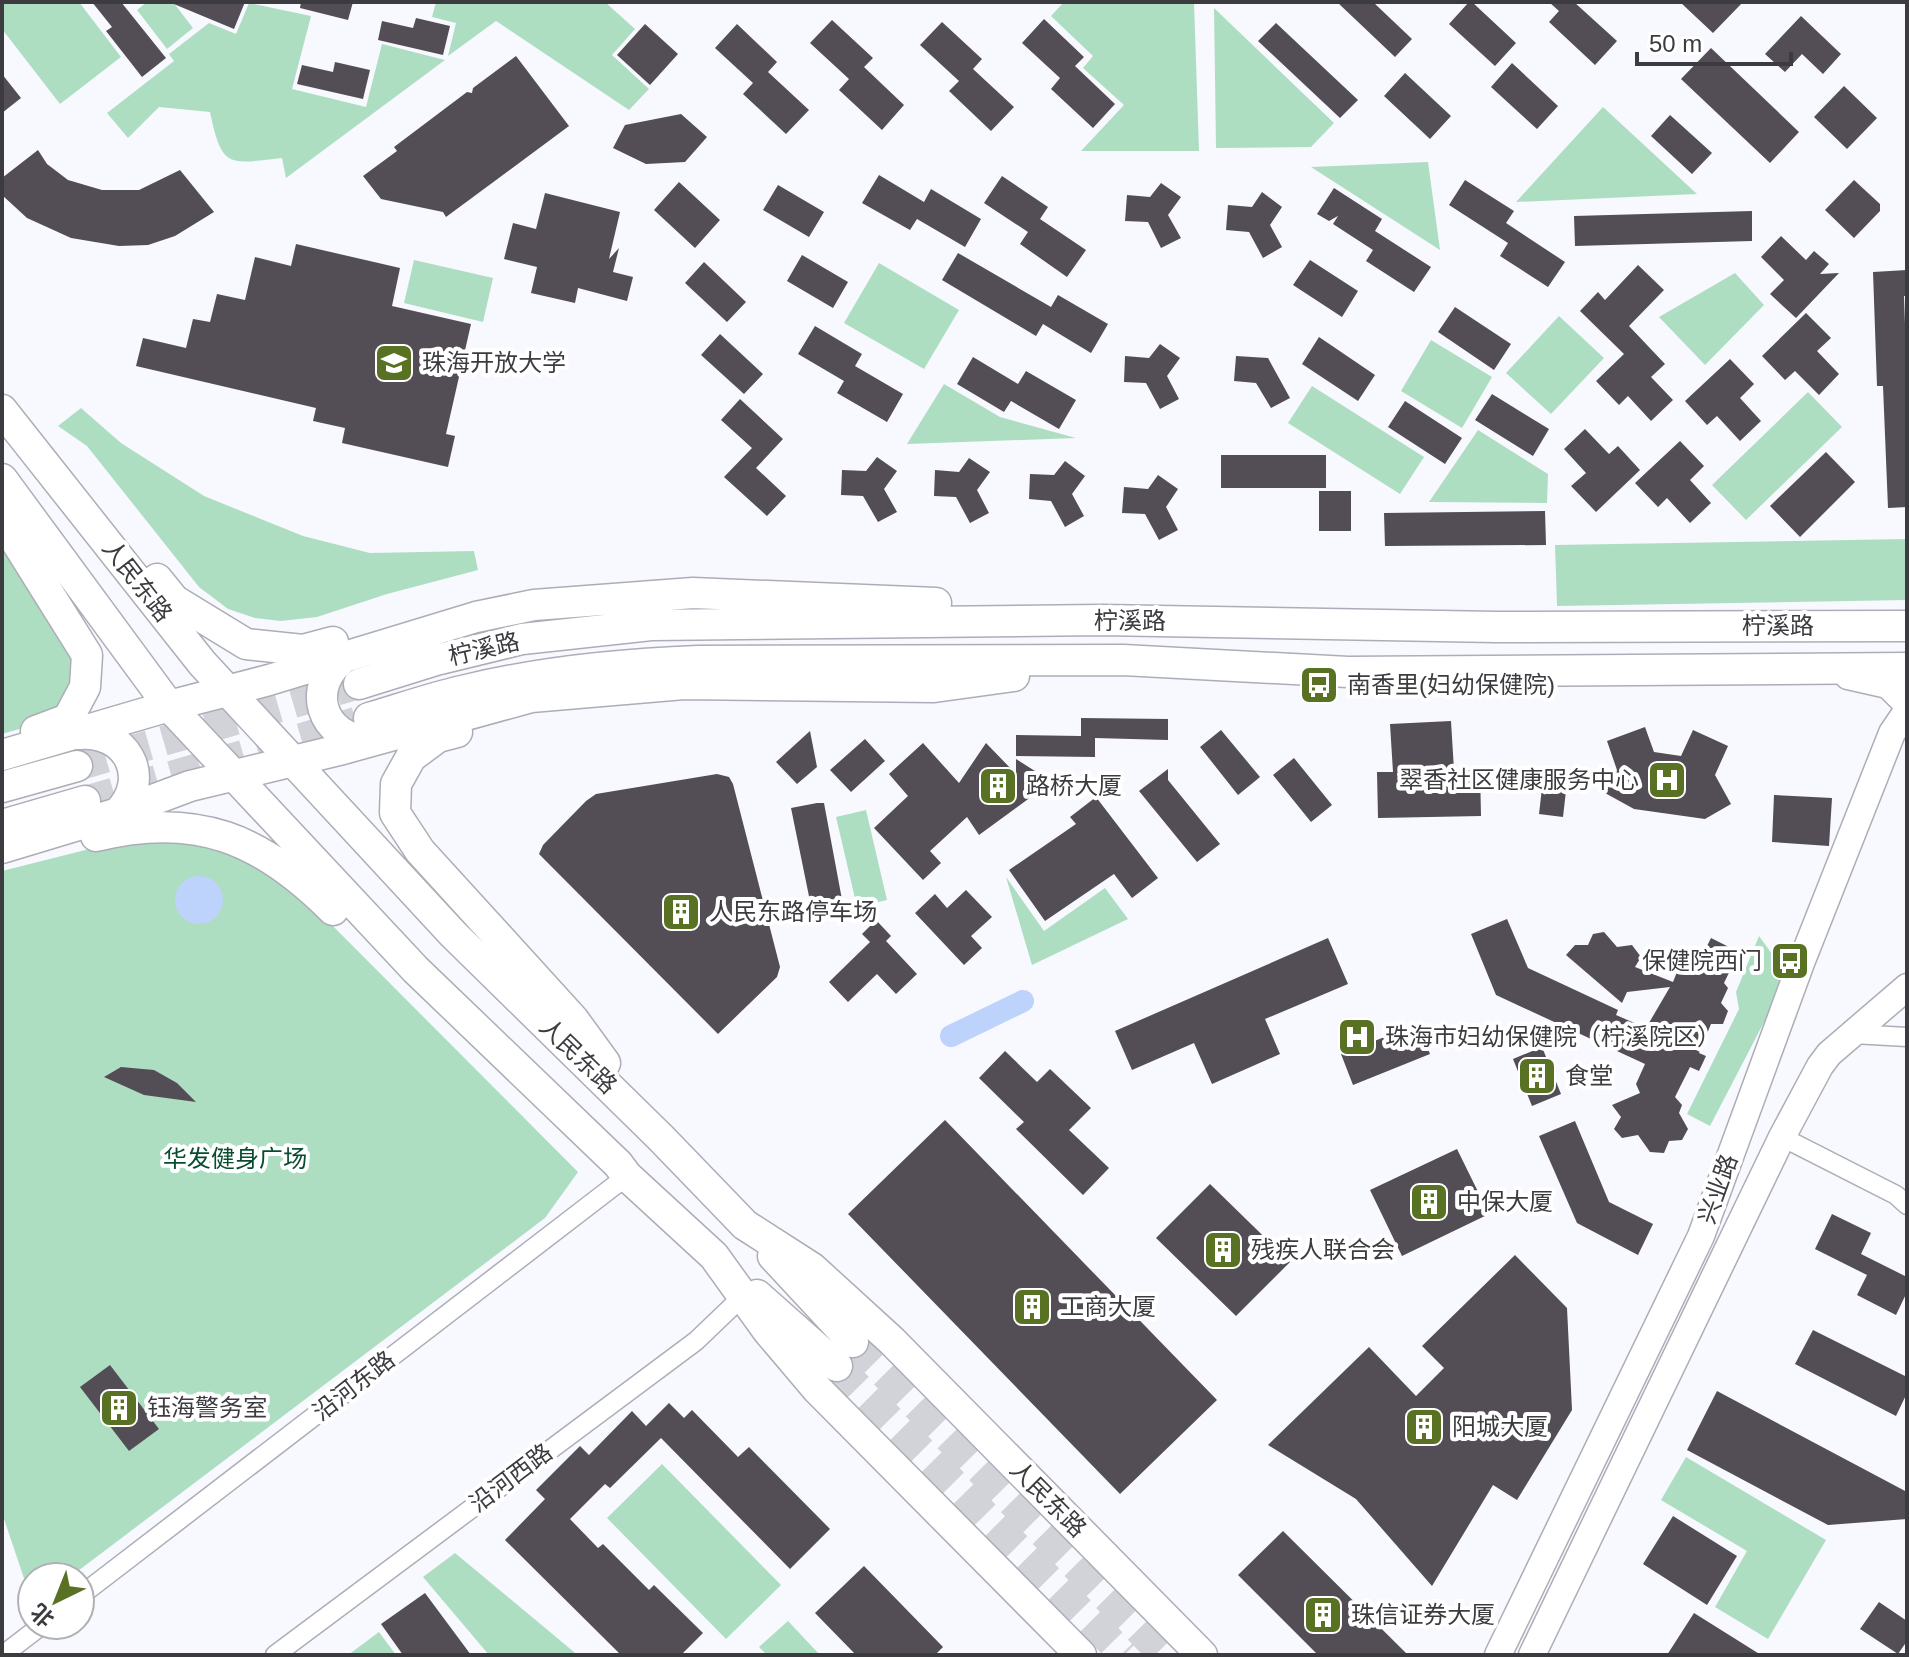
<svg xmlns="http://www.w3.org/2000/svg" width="1909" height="1657" viewBox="0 0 1909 1657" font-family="Arial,'Noto Sans SC',sans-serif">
  <rect width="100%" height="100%" fill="#f8f8ff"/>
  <path fill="#aedec2" d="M2 2H79L121 57 60 104 2 29Z
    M147 2H173L193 28 167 49 137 10Z
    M436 2H605L635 29 612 55 649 89 629 110 496 21 448 56 456 23 432 17Z
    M1064 2H1194L1199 151H1081L1124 105 1083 68 1093 56 1051 16Z
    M249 3 311 16 292 89 366 107 382 44 445 60 286 178 282 158C228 164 222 169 210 112L159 107 128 138 107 113 174 61 169 54 209 23 236 34Z
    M1214 8 1334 123 1311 147 1216 148Z
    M1603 107 1697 194 1516 202Z
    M1428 162 1440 250 1311 167Z
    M414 260 493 278 483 322 404 303Z
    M879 263 959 310 924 369 844 323Z
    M1735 273 1764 305 1705 365 1659 317Z
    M1559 316 1604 358 1551 414 1506 373Z
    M1431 340 1492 377 1462 428 1401 391Z
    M944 384 1000 417 1076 438 907 444Z
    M1312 386 1424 457 1400 494 1288 423Z
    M1808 392 1842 427 1746 520 1712 485Z
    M81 408 121 443 204 496 303 536 370 553 474 551 478 570 387 594 317 617 281 621 255 618 228 609 199 587 87 446 58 426Z
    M1478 430 1548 474 1547 503 1429 502Z
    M2 533 82 654 64 716 2 734Z
    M1907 539V600L1557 606 1555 545Z
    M866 810 887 900 857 907 836 817Z
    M133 838 207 839 295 888 578 1172 545 1218 70 1577H32V1602L2 1513V871Z
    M1006 877 1044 931 1105 888 1128 919 1032 965Z
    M1759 936 1788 976 1710 1126 1687 1114 1739 1009 1736 992Z
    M1686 1457 1826 1540 1768 1639 1715 1607 1747 1551 1661 1500Z
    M662 1464 781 1585 726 1639 607 1518Z
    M455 1553 574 1652 577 1655H489L423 1577Z
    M788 1621 820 1655H767L759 1647Z
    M379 1632 396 1655H348Z"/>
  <path fill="#bdd3fc" d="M175 900a24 24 0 1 1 48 0a24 24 0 1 1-48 0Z"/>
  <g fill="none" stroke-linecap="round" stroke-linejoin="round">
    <path stroke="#bdd3fc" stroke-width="22" d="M951 1036 1023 1001"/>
  </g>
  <path fill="#534d55" d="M92 2H121L166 58 142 77 106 31 112 27Z
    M169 2H245L234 29Z
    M301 2H353L348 20 300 8Z
    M1337 2H1373L1412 39 1395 57Z
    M1469 2H1472L1516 43 1495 66 1449 24Z
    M1549 2H1574L1617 41 1595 65 1549 22 1559 11Z
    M1680 2H1743L1713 33Z
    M1801 16 1841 54 1823 74 1802 54 1785 72 1765 54Z
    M416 18 450 26 443 55 378 40 382 21 413 28Z
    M1044 19 1084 57 1075 66 1115 104 1093 128 1051 89 1060 78 1022 43Z
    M832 20 873 58 864 67 904 105 882 130 839 90 849 79 810 43Z
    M942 22 982 59 973 69 1014 107 991 131 949 91 959 81 920 45Z
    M1276 23 1358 100 1340 118 1258 41Z
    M645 24 678 54 650 85 617 55Z
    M737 24 777 62 768 72 809 110 786 134 743 94 753 83 715 48Z
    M1711 48 1799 132 1770 163 1681 79Z
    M516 56 569 126 446 217 443 212 381 199 363 176 397 151 394 147 467 92 472 93 473 88Z
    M335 62 370 70 363 99 297 84 302 65 333 72Z
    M1512 63 1558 106 1537 129 1491 87Z
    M1405 73 1451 116 1430 139 1384 96Z
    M2 74 21 98 2 113Z
    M1844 86 1877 118 1847 149 1814 117Z
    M681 114 707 137 685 162 646 164 613 148 625 125Z
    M1670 115 1712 153 1692 174 1651 136Z
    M38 150 47 164 68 180 102 190H139L180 170 214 212 175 236 148 245 119 246 71 238 27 218 2 195V178Z
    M879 175 924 202 931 189 981 219 965 247 917 219 910 230 862 203Z
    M1002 176 1048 207 1040 219 1086 250 1067 277 1020 244 1028 232 984 203Z
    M1465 180 1514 211 1506 223 1565 262 1548 287 1500 256 1508 243 1449 205Z
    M1854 180 1880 204V211L1854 238 1825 210Z
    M679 182 720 220 695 248 654 210Z
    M1161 183 1181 197 1168 215 1181 238 1161 248 1148 222 1125 221 1127 195 1150 197Z
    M778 185 824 212 809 237 763 210Z
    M1334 188 1382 219 1375 231 1431 267 1414 292 1366 261 1373 250 1333 224 1338 216 1329 221 1317 214Z
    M1262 192 1282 207 1270 225 1282 247 1263 258 1249 232 1226 230 1228 205 1252 207Z
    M545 193 620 212 609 259 619 248 613 272 633 277 627 301 578 288 575 303 531 293 537 267 504 259 513 223 536 229Z
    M1752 211V241L1575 246 1574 216Z
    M1781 236 1806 260 1814 251 1829 264 1820 274 1839 273 1796 318 1770 294 1784 280 1761 257Z
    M296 244 400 268 392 306 471 324 446 434 455 436 448 467 342 443 345 428 313 421 316 408 136 366 143 338 186 348 193 319 210 322 217 294 245 300 255 257 291 266Z
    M958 253 1051 307 1058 295 1108 324 1091 353 1043 324 1036 336 942 280Z
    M802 255 848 282 833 308 787 281Z
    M1310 260 1358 291 1342 317 1293 285Z
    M704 262 746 302 727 322 685 283Z
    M1638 265 1664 290 1629 326 1665 364 1651 377 1673 400 1651 421 1628 396 1619 405 1596 381 1624 354 1580 311 1598 292 1605 300Z
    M1907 270V296H1904L1907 380V507L1888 508 1883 386H1877L1873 272Z
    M1455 307 1511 344 1494 370 1438 332Z
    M1806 313 1831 338 1817 351 1839 374 1819 395 1795 371 1785 380 1762 356Z
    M815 326 862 354 855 366 903 394 887 422 837 393 844 381 798 354Z
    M720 334 763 374 744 394 701 355Z
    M1319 337 1375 375 1358 401 1302 364Z
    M1160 344 1180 358 1167 376 1179 399 1160 409 1146 383 1124 382 1125 356 1149 358Z
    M1236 356 1268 358 1290 398 1271 408 1256 383 1234 381Z
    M973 357 1018 384 1026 371 1076 400 1059 429 1011 401 1004 412 957 384Z
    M1730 359 1754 384 1740 398 1761 421 1740 441 1717 416 1707 425 1685 401Z
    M1492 394 1549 429 1533 456 1475 420Z
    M740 399 783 439 756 468 786 496 767 516 724 477 752 448 721 420Z
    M1405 401 1462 438 1445 464 1388 427Z
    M1585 429 1609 454 1618 446 1640 470 1596 512 1571 486 1586 473 1564 449Z
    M1680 441 1704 466 1690 480 1711 503 1690 523 1667 498 1658 507 1635 483Z
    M1826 452 1855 482 1800 537 1770 506Z
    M1221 455H1326V488H1221Z
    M877 457 897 471 884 489 897 512 878 522 863 496 841 495 842 470 866 471Z
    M969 458 990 472 977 490 989 513 970 523 956 497 934 496 935 470 959 472Z
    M1065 461 1085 476 1072 494 1084 516 1065 527 1051 501 1029 499 1030 474 1054 475Z
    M1158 475 1178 489 1166 507 1178 530 1159 540 1145 514 1122 513 1124 487 1148 489Z
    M1319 491H1351V531H1319Z
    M1545 511 1546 545 1385 546 1384 513Z
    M1081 718 1168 719V740L1095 738V757L1016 756V735L1081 736Z
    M1451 721 1454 770H1480L1481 816 1378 818 1377 772H1393L1390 724Z
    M1645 727 1654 752 1681 756 1693 730 1728 746 1715 775 1731 804 1705 819 1634 809 1605 793 1617 770 1607 741Z
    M1221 730 1260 777 1238 795 1200 747Z
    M810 731 817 767 797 784 776 762Z
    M865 739 885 761 851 792 830 770Z
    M923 743 959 783 986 743 1016 774V759L1046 778 1035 794 979 835 967 817 930 851 941 863 923 880 874 828 908 796 889 774Z
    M1294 758 1332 805 1311 822 1273 775Z
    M1168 769V780L1220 844 1197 862 1139 791Z
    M717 774 729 777 733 784 780 967 777 977 718 1034 539 854 543 845 586 801 596 794Z
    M1542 788 1566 791 1563 817 1539 814Z
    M1774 795 1832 798 1829 846 1772 842Z
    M1096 797 1158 878 1132 898 1114 874 1045 921 1009 870 1076 824 1070 817Z
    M817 803H824L843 905 812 911 791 808Z
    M966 890 992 917 971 936 982 948 964 965 915 913 935 894 947 908Z
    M1507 919 1528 968 1618 1010 1616 1015 1646 1028 1670 987 1627 992 1622 1003 1566 955 1575 945H1588L1593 934 1604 932 1617 947 1632 945 1641 957 1635 967 1673 982 1679 967 1697 966 1711 938 1739 952 1724 983 1728 988 1721 1003 1728 1011 1723 1024H1711L1699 1053 1706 1056 1699 1071 1690 1067 1675 1097 1682 1105 1679 1113 1688 1129 1682 1140 1669 1141 1664 1153 1650 1152 1638 1135 1622 1138 1614 1129 1621 1117 1612 1105 1640 1093 1636 1084 1645 1064 1496 995 1471 934Z
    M876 920 891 936 886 941 917 974 896 994 877 974 848 1002 829 982 870 942 862 934Z
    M1328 938 1348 984 1265 1019 1280 1054 1212 1084 1194 1043 1132 1070 1115 1031Z
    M1418 1024 1430 1054 1353 1085 1341 1054Z
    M1542 1047 1561 1094 1532 1106 1513 1059Z
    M1005 1051 1037 1082 1050 1069 1091 1108 1069 1130 1109 1168 1083 1195 1016 1129 1024 1122 979 1078Z
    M121 1067 154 1070 177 1083 196 1102 144 1095 104 1077Z
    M945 1120 1217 1400 1120 1494 848 1214Z
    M1575 1121 1609 1202 1653 1224 1638 1255 1577 1223 1539 1136Z
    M1457 1149 1489 1214 1402 1256 1370 1190Z
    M1210 1184 1290 1262 1236 1316 1156 1238Z
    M1832 1214 1871 1233 1861 1254 1907 1277V1292L1896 1315 1857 1295 1867 1275 1815 1249Z
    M1515 1255 1567 1308 1572 1410 1517 1500 1493 1485 1432 1586 1356 1499 1268 1445 1369 1347 1416 1396 1444 1368 1422 1346Z
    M1813 1330 1907 1377V1393L1896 1416 1795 1364Z
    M110 1365 159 1429 129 1451 80 1387Z
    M1717 1391 1907 1492V1519L1828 1525 1687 1450Z
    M669 1403 684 1418 692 1410 738 1457 749 1447 830 1529 790 1569 661 1438 610 1488 605 1484 570 1519 598 1548 603 1544 649 1590 654 1585 703 1633 681 1655H621L505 1540 545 1499 536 1490 580 1446 589 1455 632 1411 646 1426Z
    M1673 1516 1737 1556 1707 1605 1643 1564Z
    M1283 1531 1408 1655H1318L1238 1575Z
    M864 1566 943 1647 935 1655H856L815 1613Z
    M425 1593 471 1655H403L381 1624Z
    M1879 1602 1907 1621V1641L1898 1654 1860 1629Z
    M1694 1613 1761 1655H1667Z"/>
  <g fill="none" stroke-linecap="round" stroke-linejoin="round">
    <path stroke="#d2d2d9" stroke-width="30" stroke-dasharray="30 15" stroke-linecap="butt" d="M77 766 359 684
      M85 801 356 722
      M853 1342 1164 1655
      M837 1366 1124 1655"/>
    <g stroke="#adadb7" stroke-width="21">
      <path id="minor" d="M1853 1034 1907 1037
        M1782 1137 1896 1195 1907 1205
        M80 1596 627 1176
        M3 1655 42 1625
        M275 1655 696 1341 743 1296"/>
    </g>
    <g stroke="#adadb7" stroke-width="29">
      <path id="secondary" d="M1848 676 1888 685 1907 704
        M1498 1655 1701 1236 1801 963 1892 733 1907 711
        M1532 1655 1782 1137 1820 1066 1829 1054 1907 987"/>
    </g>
    <g stroke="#adadb7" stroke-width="33">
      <path id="primary" d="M2 410 202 663 453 934 661 1138 745 1225 812 1268 892 1341 1202 1655
        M2 479 169 706 416 970 618 1164 627 1176 714 1256 768 1331 818 1390 1081 1655
        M2 519 87 655 85 687 68 719 36 731
        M157 579 174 600 246 644 303 650 333 642
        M346 656C304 685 320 740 371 741
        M359 684 436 660 522 639 651 625 1101 620 1496 627 1907 626
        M369 718C400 709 431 698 462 691 539 672 619 664 698 661L1123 660 1348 672 1907 668
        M457 732 438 737 411 757 396 784 395 813 420 851 573 1019 605 1063
        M78 734C126 729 153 777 118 813
        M2 755 169 706 269 680 476 617 534 605 693 593 936 603
        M2 787 77 766
        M2 825 85 801
        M96 836C197 811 262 839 333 910
        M2 848 118 813 190 786 339 750 531 697 684 684 934 687 1014 676
        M773 1256 853 1342
        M757 1295 837 1366"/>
    </g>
    <use href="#minor" stroke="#fff" stroke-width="18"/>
    <use href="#secondary" stroke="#fff" stroke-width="26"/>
    <use href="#primary" stroke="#fff" stroke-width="30"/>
  </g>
  <defs>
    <g id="university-square" transform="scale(2)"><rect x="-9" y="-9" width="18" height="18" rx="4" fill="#597123" stroke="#fff"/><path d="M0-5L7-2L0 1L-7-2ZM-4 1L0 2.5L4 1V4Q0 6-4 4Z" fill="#fff"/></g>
    <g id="bus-square" transform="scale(2)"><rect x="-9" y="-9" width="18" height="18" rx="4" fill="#597123" stroke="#fff"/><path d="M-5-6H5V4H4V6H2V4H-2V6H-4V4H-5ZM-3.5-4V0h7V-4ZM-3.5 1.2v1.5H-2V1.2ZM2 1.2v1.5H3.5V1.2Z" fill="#fff"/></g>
    <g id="hospital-square" transform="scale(2)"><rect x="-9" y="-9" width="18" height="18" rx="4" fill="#597123" stroke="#fff"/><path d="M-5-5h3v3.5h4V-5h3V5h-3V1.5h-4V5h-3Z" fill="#fff"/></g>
    <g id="building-square" transform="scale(2)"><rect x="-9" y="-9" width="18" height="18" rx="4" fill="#597123" stroke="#fff"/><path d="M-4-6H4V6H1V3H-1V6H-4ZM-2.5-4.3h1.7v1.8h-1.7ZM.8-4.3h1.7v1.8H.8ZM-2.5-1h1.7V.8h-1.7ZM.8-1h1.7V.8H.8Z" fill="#fff"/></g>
  </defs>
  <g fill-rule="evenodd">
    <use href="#university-square" x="394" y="363"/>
    <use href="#bus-square" x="1319" y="685"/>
    <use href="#hospital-square" x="1667" y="780"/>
    <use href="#building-square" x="998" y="786"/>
    <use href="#building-square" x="681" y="912"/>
    <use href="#bus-square" x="1790" y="961"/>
    <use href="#hospital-square" x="1357" y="1037"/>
    <use href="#building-square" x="1537" y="1076"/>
    <use href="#building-square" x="1429" y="1202"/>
    <use href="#building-square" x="1223" y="1250"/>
    <use href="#building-square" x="1032" y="1307"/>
    <use href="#building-square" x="119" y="1408"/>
    <use href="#building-square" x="1424" y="1427"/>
    <use href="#building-square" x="1323" y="1615"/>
  </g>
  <g text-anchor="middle" stroke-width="8" stroke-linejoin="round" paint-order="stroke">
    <g font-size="24" fill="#3c3c40" stroke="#fff" text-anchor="start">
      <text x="422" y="371">珠海开放大学</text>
      <text x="1347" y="693">南香里(妇幼保健院)</text>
      <text x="1639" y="788" text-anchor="end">翠香社区健康服务中心</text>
      <text x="1026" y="794">路桥大厦</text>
      <text x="709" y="920">人民东路停车场</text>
      <text x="1762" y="969" text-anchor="end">保健院西门</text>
      <text x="1385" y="1045">珠海市妇幼保健院（柠溪院区）</text>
      <text x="1565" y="1084">食堂</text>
      <text x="1457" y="1210">中保大厦</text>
      <text x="1251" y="1258">残疾人联合会</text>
      <text x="1060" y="1315">工商大厦</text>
      <text x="147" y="1416">钰海警务室</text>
      <text x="1452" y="1435">阳城大厦</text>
      <text x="1351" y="1623">珠信证券大厦</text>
    </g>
    <g font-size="24" fill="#3c3c40" stroke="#fff">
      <text transform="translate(137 581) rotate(52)" y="8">人民东路</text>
      <text x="1130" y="629">柠溪路</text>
      <text x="1778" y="634">柠溪路</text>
      <text transform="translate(484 649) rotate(-13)" y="8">柠溪路</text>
      <text transform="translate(578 1056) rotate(44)" y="8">人民东路</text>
      <text transform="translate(1718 1189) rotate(-70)" y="8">兴业路</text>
      <text transform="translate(354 1386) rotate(-38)" y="8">沿河东路</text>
      <text transform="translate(511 1478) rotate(-37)" y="8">沿河西路</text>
      <text transform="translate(1048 1499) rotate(45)" y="8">人民东路</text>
    </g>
    <g font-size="24" fill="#094d30" stroke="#fff">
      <text x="235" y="1167">华发健身广场</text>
    </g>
  </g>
  <rect width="1909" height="1657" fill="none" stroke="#3c3c40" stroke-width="8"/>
  <g transform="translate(56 1601) rotate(223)"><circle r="38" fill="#ffffff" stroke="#b1b1b3" stroke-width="2"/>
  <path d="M0-6L14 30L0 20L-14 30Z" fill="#597123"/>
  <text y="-12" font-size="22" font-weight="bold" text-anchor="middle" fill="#3c3c40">北</text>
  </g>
  <path d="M1637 52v12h154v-12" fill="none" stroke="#3c3c40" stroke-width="4"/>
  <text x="1649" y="52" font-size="24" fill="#3c3c40" stroke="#ffffff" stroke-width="6" paint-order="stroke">50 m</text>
</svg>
